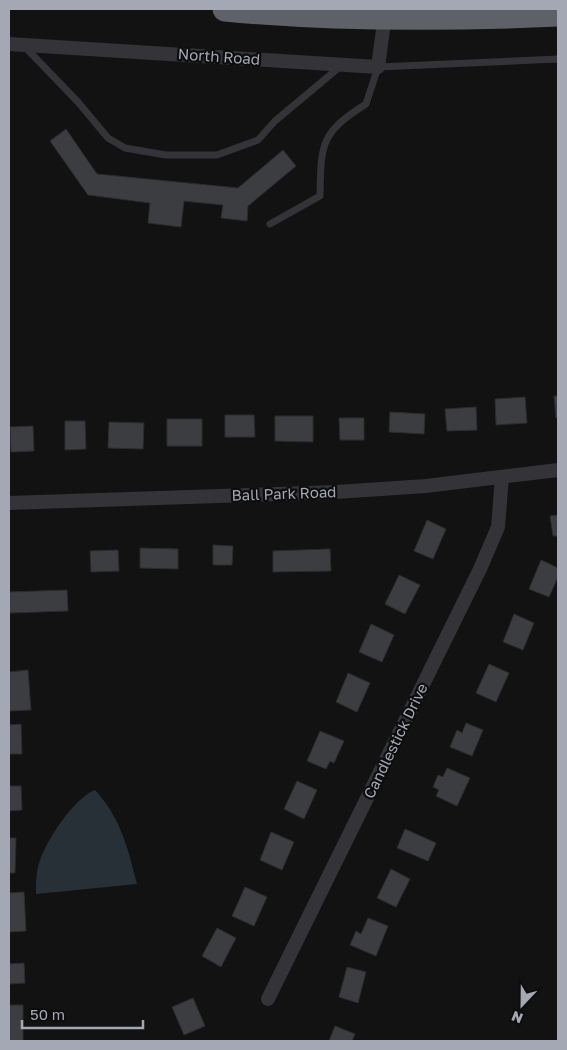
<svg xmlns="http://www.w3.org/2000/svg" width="567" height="1050" viewBox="0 0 567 1050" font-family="'Golos Text',sans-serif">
  <rect width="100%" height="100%" fill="#121213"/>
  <path fill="#283037" d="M95 790C121 818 128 849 137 884L36 894C36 884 36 873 39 863 46 841 73 799 95 790Z"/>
  <path fill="#3c3d40" stroke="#2c2c2f" d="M66 129 97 174 238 188 283 150 296 166 248 206 247 221 221 218 223 205 184 201 181 227 148 223 150 203 88 195 50 141Z
    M554 396H558V418H556Z
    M525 397 527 423 496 425 495 399Z
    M476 407 477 430 447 431 445 409Z
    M390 412 425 414 424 434 389 432Z
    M225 415H254L255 437H225Z
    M275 416H313V442L275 441Z
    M339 418H364V440H340Z
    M167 419H202V446H167Z
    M65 421H85L86 449 65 450Z
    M109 422 144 423 143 449 108 448Z
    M33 426 34 451 11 452 10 427Z
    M558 515V536H553L550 516Z
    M427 520 446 529 433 559 414 551Z
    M213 545 233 546 232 565H213Z
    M140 548 178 549V569L140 568Z
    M330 549 331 571 273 572V551Z
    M118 550 119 571 91 572 90 551Z
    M541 560 558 568V577L549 597 529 589Z
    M399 575 420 585 405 614 385 604Z
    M67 590 68 611 9 613V592Z
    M514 614 534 623 523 650 503 642Z
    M371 624 394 635 382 662 359 652Z
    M489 664 509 673 496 702 476 693Z
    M28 670 31 710 9 711V672Z
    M348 673 370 683 357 712 336 702Z
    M466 723 483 730 472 756 450 747 457 730 462 733Z
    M21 724 22 754H9V725Z
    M320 731 344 741 334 763 330 761 326 769 307 761Z
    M447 768 470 778 457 806 436 796 439 790 433 787 438 775 443 777Z
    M297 781 317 790 304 819 284 809Z
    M9 786H21L22 810 9 811Z
    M405 829 436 843 428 861 397 848Z
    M271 832 294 842 282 870 260 860Z
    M9 838H16L15 873H9Z
    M391 869 410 879 396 907 377 898Z
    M245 887 267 897 254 926 232 916Z
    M24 892 26 931 9 932V893Z
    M368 918 388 926 376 956 350 945 356 931 361 934Z
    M217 928 236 938 221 967 202 956Z
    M24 963 25 983 9 984V964Z
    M347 967 366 972 358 1003 339 997Z
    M193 998 205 1026 184 1035 172 1007Z
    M9 1005H23V1041H9Z
    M335 1026 355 1034 352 1041H329Z"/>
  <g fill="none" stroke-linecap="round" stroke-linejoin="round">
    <path stroke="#333338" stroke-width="7" d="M25 47 78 102 108 138 125 148 166 155H217L258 140 275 121 342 65
      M270 224 320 196C321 144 320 133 366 104L378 67 558 59"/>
    <path stroke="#333338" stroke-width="14" d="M9 44 378 67 385 15
      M9 503 336 492 426 486 558 470
      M268 999 480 569 498 527 502 477"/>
    <path stroke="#5f6169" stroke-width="25" d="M225 9C333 19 450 19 558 14"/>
  </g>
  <g text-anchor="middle" stroke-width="4.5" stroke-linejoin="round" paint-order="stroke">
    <g font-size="15" fill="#a3a8b4" stroke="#0d0d0e">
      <text transform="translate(219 57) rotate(4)" y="5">North Road</text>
      <text transform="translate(284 494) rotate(-2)" y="5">Ball Park Road</text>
      <text transform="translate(396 741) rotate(-64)" y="5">Candlestick Drive</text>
    </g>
  </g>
  <rect width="567" height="1050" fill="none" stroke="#a3a8b4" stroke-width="20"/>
  <g transform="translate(522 1005) rotate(202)" stroke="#0d0d0e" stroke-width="4" paint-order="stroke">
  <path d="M0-4L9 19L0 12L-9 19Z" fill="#a3a8b4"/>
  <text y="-8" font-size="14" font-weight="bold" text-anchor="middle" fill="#a3a8b4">N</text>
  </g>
  <path d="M22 1020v8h121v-8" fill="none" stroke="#a3a8b4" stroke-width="2.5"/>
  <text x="30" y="1020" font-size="15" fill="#a3a8b4" stroke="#0d0d0e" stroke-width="4" paint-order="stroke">50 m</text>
</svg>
